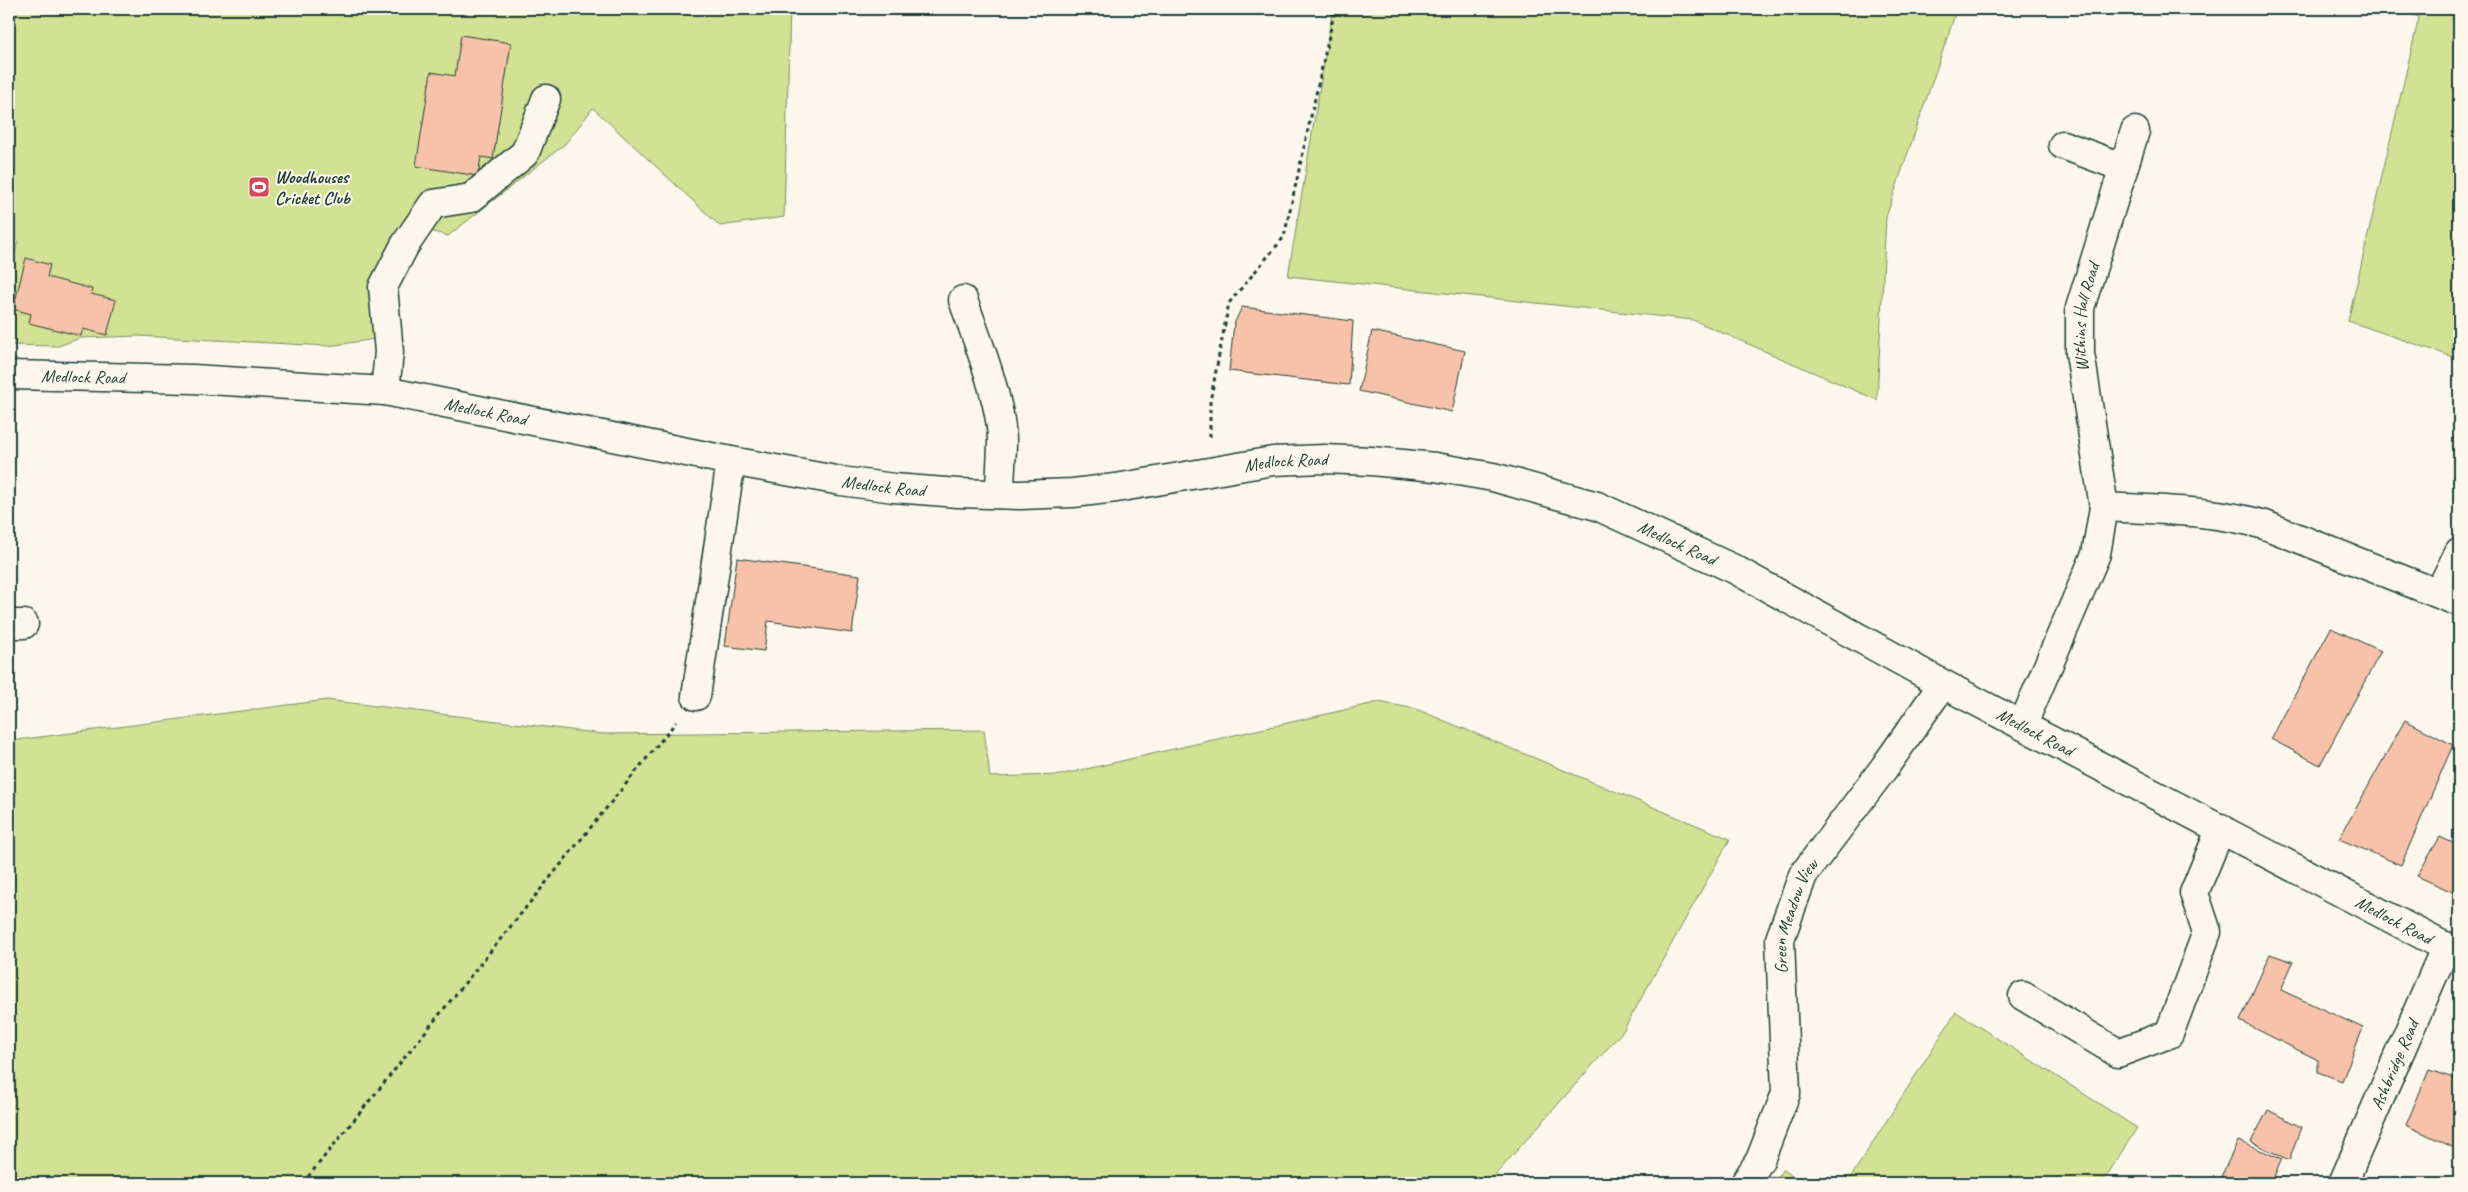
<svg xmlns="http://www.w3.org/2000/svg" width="2468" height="1192" viewBox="0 0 2468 1192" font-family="Caveat,sans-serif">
  <rect width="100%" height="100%" fill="#fbf7ec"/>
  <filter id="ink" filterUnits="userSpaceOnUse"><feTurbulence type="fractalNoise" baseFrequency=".02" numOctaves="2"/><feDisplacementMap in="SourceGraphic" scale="10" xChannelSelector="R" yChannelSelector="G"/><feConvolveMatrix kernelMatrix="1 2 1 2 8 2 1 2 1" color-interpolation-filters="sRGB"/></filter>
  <g filter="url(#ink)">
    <path fill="#d3e194" stroke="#798f64" d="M9 9H790L784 217 720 226 593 108 565 144 448 236 427 230 389 281 396 336 328 346 138 336 81 338 58 346 9 345V300L15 273 11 271 18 240 9 236Z
      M1333 9H1957L1886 217 1877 400 1693 320 1288 276Z
      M2398 9H2459V359L2348 321 2419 17Z
      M327 700 603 734 984 730 990 777 1060 775 1379 702 1416 709 1730 839 1623 1031 1488 1183H9V741Z
      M1956 1012 2137 1128 2102 1183H1847Z
      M1783 1169 1801 1183H1774Z"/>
    <path fill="#f7c2a9" stroke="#1f3d34" d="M461 35 511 43 493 159 481 157 478 176 416 166 431 72 455 76Z
      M26 258 50 265 47 277 92 289 91 294 116 300 107 335 83 329 81 336 29 323 31 314 13 309Z
      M1242 307 1353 321 1349 385 1229 371 1234 324Z
      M1372 331 1465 351 1452 412 1359 391Z
      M737 558 860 575 852 633 768 621 764 651 725 646Z
      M2331 628 2381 651 2320 765 2271 739Z
      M2405 720 2453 745 2401 865 2339 839Z
      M2440 837 2459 846V895L2417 876Z
      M2270 954 2293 962 2281 990 2363 1028 2342 1081 2318 1072V1060L2240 1021Z
      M2429 1070 2459 1080V1150L2406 1125Z
      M2268 1110 2301 1127 2289 1160 2251 1142Z
      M2238 1141 2282 1159 2271 1183H2218Z"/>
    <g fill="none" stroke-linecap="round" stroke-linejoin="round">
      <g stroke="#1f3d34" stroke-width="31">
        <g id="minor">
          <path d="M2063 145 2122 167"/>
          <path d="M963 300C977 339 1001 400 1002 440 1002 458 1000 476 1000 494"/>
          <path id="s1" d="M9 375 193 379 385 391 731 461 841 481 894 488 958 493 1020 495 1073 493 1116 488 1273 461 1324 459 1371 461 1435 467 1493 477 1597 506 1734 569 1943 684 2459 954"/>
          <path d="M385 391 389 352 383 287 405 245 433 204 471 198 525 153 546 99"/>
          <path d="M2104 507C2159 510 2213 510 2265 525L2459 602"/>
          <path d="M2439 593 2459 552"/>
          <path d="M9 624H24"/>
          <path d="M696 696 731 461"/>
          <path id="s2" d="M2023 724 2096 554 2104 507 2080 353V308L2135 131"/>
          <path d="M2023 996 2118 1053 2169 1034 2207 932 2194 893 2221 828"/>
          <path id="s3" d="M1745 1183 1760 1160 1786 1093 1780 939 1803 875 1884 768 1943 684"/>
          <path id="s4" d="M2343 1183 2446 946"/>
        </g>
      </g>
      <path stroke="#1f3d34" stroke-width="3" stroke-dasharray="4 4" stroke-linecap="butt" d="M1210 437V402L1229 303 1284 237 1335 9
        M303 1183 676 722"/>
      <use href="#minor" stroke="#fbf7ec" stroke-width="28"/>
    </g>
  </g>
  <defs>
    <g id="stadium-square" transform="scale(1.125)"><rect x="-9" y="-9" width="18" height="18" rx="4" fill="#d1495b" stroke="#fbf7ec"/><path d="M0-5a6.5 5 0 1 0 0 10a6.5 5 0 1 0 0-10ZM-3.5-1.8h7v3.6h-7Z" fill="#fff"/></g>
  </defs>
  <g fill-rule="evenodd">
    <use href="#stadium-square" x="259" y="187"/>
  </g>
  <g text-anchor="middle" stroke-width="4" stroke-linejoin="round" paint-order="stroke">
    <g font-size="18" font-weight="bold" fill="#1f3d34" stroke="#fbf7ec" text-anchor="start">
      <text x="275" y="183">Woodhouses<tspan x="275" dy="21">Cricket Club</tspan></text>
    </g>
    <g font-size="18" fill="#1f3d34" stroke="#fbf7ec">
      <text dy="6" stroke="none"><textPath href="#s2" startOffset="425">Withins Hall Road</textPath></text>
      <text dy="6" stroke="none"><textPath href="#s1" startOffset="74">Medlock Road</textPath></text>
      <text dy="6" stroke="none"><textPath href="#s1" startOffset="479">Medlock Road</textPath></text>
      <text dy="6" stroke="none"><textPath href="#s1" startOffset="1289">Medlock Road</textPath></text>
      <text dy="6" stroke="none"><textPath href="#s1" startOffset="884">Medlock Road</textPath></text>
      <text dy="6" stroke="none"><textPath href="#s1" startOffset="1694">Medlock Road</textPath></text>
      <text dy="6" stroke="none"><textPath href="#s1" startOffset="2099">Medlock Road</textPath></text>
      <text dy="6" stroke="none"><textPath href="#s3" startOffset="279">Green Meadow View</textPath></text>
      <text dy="6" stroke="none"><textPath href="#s1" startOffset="2504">Medlock Road</textPath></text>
      <text dy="6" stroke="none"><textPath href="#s4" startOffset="129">Ashbridge Road</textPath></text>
    </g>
  </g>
  <rect width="2468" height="1192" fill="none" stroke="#fbf7ec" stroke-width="30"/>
  <rect x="15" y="15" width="2438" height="1162" fill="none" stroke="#1f3d34" stroke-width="2" filter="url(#ink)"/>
</svg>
